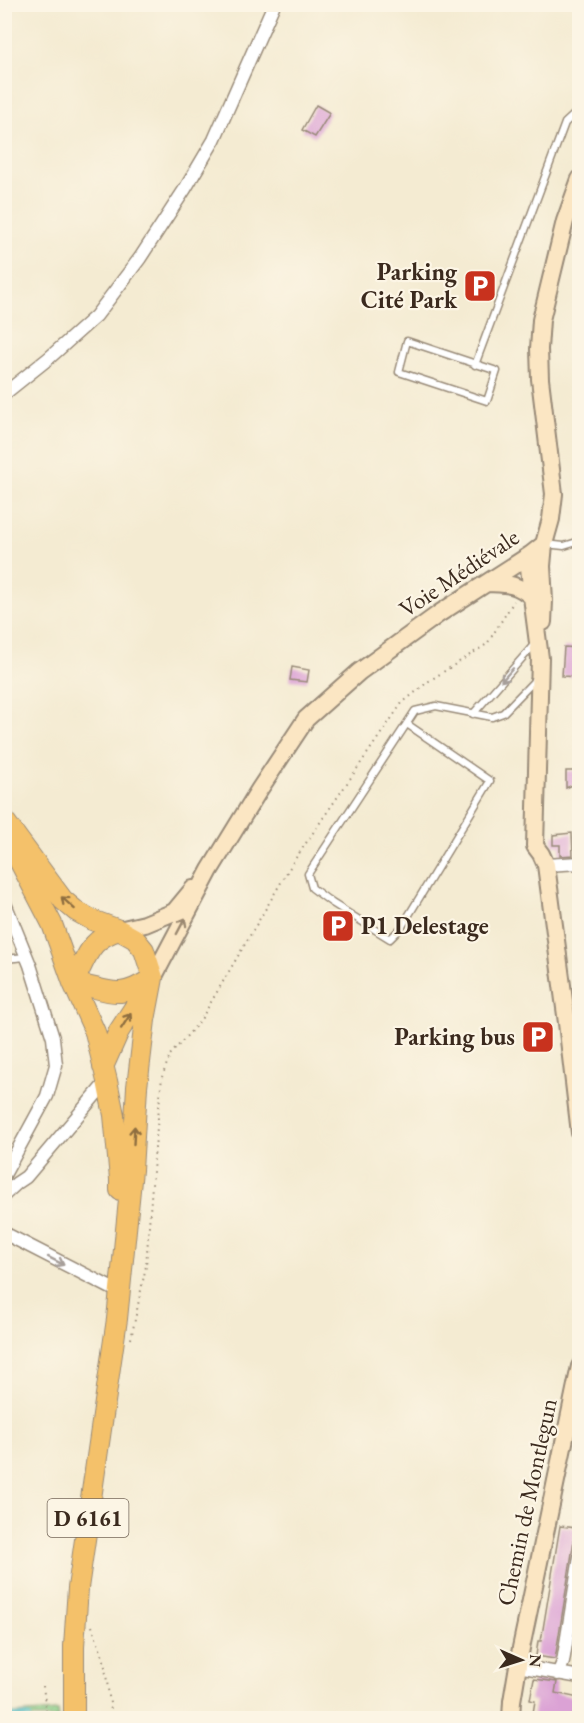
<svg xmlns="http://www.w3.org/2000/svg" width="584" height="1723" viewBox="0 0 584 1723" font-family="'EB Garamond',serif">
  <rect width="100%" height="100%" fill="#fcf5e5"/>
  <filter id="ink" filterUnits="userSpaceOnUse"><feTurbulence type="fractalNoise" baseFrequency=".0167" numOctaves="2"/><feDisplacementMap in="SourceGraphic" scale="12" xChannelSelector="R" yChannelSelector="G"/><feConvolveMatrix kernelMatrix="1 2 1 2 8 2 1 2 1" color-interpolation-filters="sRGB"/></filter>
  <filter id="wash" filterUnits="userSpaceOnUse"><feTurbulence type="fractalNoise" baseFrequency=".008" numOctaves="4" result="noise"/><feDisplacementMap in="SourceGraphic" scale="24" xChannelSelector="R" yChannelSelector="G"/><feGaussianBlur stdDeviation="1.35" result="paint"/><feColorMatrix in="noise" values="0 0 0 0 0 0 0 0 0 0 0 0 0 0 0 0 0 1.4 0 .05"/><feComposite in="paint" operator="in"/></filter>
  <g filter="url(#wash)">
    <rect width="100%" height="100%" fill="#f4ebd2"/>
    <path fill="#90d48e" stroke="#667f56" stroke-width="1.5" d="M58 1711 59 1718H5V1715Z"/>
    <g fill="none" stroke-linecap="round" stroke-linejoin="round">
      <path stroke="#55c3cc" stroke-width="4" d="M4 1716H23L30 1717"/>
    </g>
    <g id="blocks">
      <path fill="#dba2d5" d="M316 105 330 113 315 137 302 130Z
        M564 647 579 648V677L562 676Z
        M292 667 309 670 307 682 290 680Z
        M566 771H579V782L566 788Z
        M572 833 573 855 560 856V845H553V835Z
        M560 1526 576 1528 555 1659 536 1656 538 1641H541Z
        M534 1679 557 1682 555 1693 579 1698 578 1719H532L535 1701 530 1700Z"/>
    </g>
  </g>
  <g filter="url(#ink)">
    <use href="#blocks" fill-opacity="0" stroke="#988a78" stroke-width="1.5"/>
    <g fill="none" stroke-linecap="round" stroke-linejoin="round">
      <g stroke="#988a78" stroke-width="9">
        <path id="lane" d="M407 341 497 371 487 401 399 372Z
          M475 365 565 123 580 109
          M545 544 564 546 580 541
          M473 714 532 647 534 642
          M407 724 490 781 401 928 390 939 332 903 312 888 308 874C344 820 379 765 415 711L436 706 492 717 503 713 533 682 535 677
          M4 959 26 957"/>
      </g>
      <g stroke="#988a78" stroke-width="15">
        <path id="street" d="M4 394 49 358 96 316 140 258 185 189 214 140 274 4
          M546 865 580 863
          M4 901 30 965 53 1038 56 1065 47 1096 4 1175
          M4 1195 17 1183 26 1177 107 1081
          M4 1233 117 1291
          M518 1666 580 1677
          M558 1674 563 1662 580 1557"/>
      </g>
      <g stroke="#988a78" stroke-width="20">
        <path id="secondary" d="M530 555 529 567 532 597
          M487 583C508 584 516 583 532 597L540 658 535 846 541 854 546 865 567 1023 580 1133
          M543 622 544 601 542 566 544 544 551 519 554 494 540 379 539 349 541 320 565 221 580 179
          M119 930 145 924 174 912 193 889
          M153 978 210 870 259 790 306 719 359 672 440 613 530 555 544 544
          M511 1718 512 1701 521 1648 580 1366"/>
      </g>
      <g stroke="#988a78" stroke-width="22">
        <path id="primary" d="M4 820 63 900 76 911 92 920 119 930 135 939 144 950 153 978 145 1020 137 1087 132 1170 117 1319 78 1588 74 1646V1718
          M12 847 52 924 73 983 95 1032 107 1081 114 1115 120 1179V1190
          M73 983C109 989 116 1002 151 979
          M73 983C88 956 88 940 119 930
          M103 1067 119 1031 147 988"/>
      </g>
      <path stroke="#988a78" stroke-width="2" stroke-dasharray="1.5 4.5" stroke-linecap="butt" d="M131 1339 146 1266 154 1158 162 1077 170 1055 200 1021 293 862 402 703 429 681 487 644 514 601
        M92 1626 104 1660 112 1718
        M43 1686 47 1718"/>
      <use href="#lane" stroke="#fff" stroke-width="6"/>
      <use href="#street" stroke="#fff" stroke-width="12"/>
      <use href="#secondary" stroke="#fbe6c3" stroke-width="16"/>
      <use href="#primary" stroke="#f4c16a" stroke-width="20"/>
    </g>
    <defs><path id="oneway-shaft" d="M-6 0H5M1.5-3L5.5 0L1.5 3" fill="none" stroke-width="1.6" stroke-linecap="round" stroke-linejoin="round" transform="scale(1.5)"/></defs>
    <g stroke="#a79f9a">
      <use href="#oneway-shaft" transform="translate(507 675) rotate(132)"/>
      <use href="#oneway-shaft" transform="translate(56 1261) rotate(27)"/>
    </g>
    <g stroke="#8e6e40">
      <use href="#oneway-shaft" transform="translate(68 903) rotate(-138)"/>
      <use href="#oneway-shaft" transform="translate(126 1021) rotate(-57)"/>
      <use href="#oneway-shaft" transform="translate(134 1135) rotate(-87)"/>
    </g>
    <use stroke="#9b8870" href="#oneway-shaft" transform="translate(181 926) rotate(-62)"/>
  </g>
  <defs>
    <g id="parking-square" transform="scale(1.725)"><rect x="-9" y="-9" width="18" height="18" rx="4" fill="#c8321e" stroke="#fcf5e5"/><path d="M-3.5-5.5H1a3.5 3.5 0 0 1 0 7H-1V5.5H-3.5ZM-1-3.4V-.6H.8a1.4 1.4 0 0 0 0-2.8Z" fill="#fff"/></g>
  </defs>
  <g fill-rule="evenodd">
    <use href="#parking-square" x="480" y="286"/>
    <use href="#parking-square" x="338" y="926"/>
    <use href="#parking-square" x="538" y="1037"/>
  </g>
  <g text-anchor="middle" stroke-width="4.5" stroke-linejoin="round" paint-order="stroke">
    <rect fill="#fcf5e5" stroke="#75675a" stroke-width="1.5" x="47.5" y="1499" width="81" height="38" rx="4.5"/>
    <g font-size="22" font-weight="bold" fill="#3b2a1e">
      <text x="88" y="1526">D 6161</text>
    </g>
    <g font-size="24" font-weight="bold" fill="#3b2a1e" stroke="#fcf5e5" text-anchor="end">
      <text x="457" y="280">Parking<tspan x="457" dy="28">Cité Park</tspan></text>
      <text x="361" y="934" text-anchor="start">P1 Delestage</text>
      <text x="515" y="1045">Parking bus</text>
    </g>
    <g font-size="24" fill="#3b2a1e" stroke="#fcf5e5">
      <text transform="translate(459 573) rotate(-34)" y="8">Voie Médiévale</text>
      <text transform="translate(527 1502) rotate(-78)" y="8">Chemin de Montlegun</text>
    </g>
  </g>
  <rect width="584" height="1723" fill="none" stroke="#fcf5e5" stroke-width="24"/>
  <g transform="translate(521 1660) rotate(93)" stroke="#fcf5e5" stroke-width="4.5" paint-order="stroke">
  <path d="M0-4.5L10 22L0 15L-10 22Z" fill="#3b2a1e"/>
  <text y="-9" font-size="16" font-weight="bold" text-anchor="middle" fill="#3b2a1e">N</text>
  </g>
</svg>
